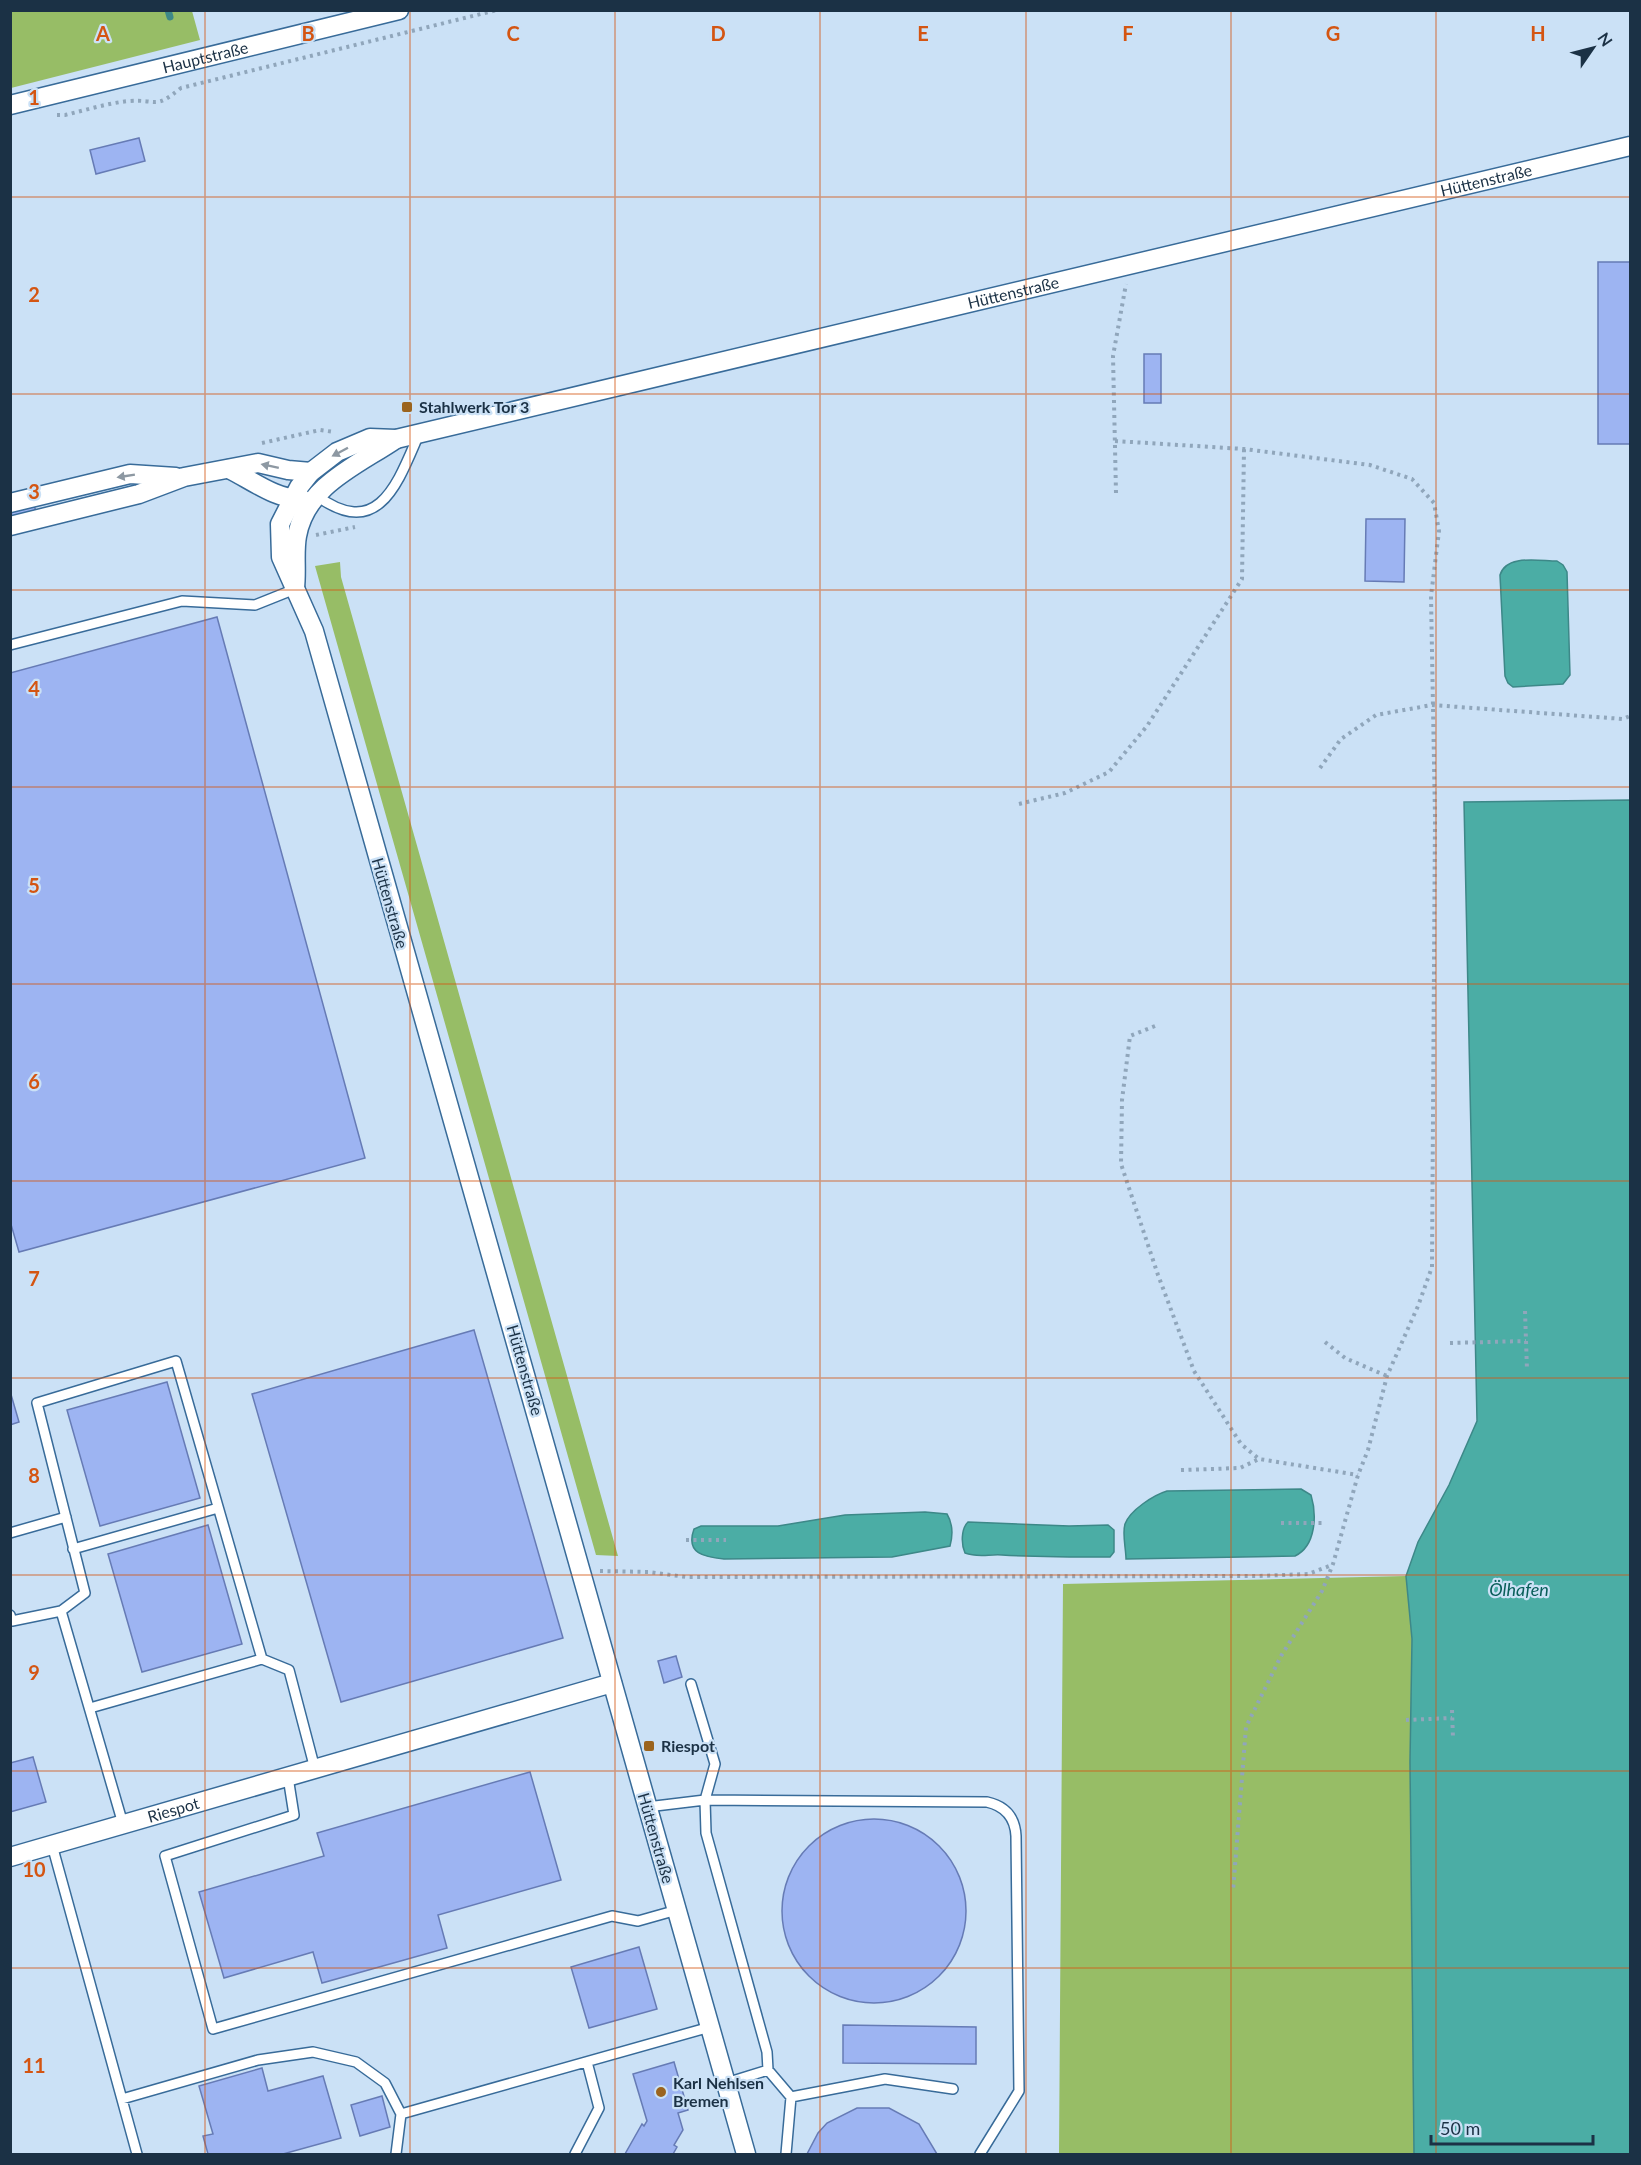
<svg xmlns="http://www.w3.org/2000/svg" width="1641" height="2165" viewBox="0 0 1641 2165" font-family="Lato,sans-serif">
  <rect width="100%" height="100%" fill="#cbe1f6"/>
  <path fill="#97bd66" d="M10 11H192L200 40 11 88Z
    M340 562 341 577 618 1556 596 1555 315 566Z
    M1406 1576 1412 1639 1410 1762 1414 2154H1059L1063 1584Z"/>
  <path fill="#4bada5" stroke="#3d8888" stroke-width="1.5" d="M1557 561 1563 565 1567 572 1570 675 1563 684 1513 687 1508 683 1505 676 1500 575C1506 554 1539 561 1557 561Z
    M1630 800V2154H1414L1410 1762 1412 1639 1406 1576 1418 1542 1449 1485 1477 1421 1464 802Z
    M1301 1489 1311 1495C1317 1515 1316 1546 1295 1556L1126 1559C1126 1549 1122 1534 1125 1524 1130 1510 1154 1495 1167 1491Z
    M925 1512 947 1514C953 1524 953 1535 950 1546L892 1557 724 1559C705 1557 685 1554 694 1529L701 1526H778L845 1515Z
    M968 1522 1069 1526 1108 1525 1114 1530V1552L1110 1557C1074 1557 1038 1557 1002 1555 989 1554 978 1558 965 1553 961 1544 961 1529 968 1522Z"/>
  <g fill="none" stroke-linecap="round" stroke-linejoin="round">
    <path stroke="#3d8888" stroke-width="7" d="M168 10 170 17"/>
  </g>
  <path fill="#9db4f2" stroke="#667bb5" stroke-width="1.5" d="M139 138 145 161 96 174 90 150Z
    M1598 262H1630V444H1598Z
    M1144 354H1161V403H1144Z
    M33 503 36 511 11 517 10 509Z
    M1366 519H1405L1404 582 1365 581Z
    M217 617 365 1158 19 1252 10 1221V673Z
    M474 1330 563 1638 341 1702 252 1394Z
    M167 1382 200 1498 100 1526 67 1410Z
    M10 1391 19 1422 10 1425Z
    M208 1525 242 1644 142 1672 108 1554Z
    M676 1656 682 1677 664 1683 658 1661Z
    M33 1757 46 1802 10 1812V1763Z
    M530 1772 561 1880 438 1915 447 1948 322 1983 313 1952 224 1978 199 1892 324 1856 317 1833Z
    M782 1911a92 92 0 1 1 184 0a92 92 0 1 1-184 0Z
    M639 1947 657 2009 589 2028 571 1967Z
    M843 2025 976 2027V2064L843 2063Z
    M674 2062 688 2110 678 2113 683 2130 674 2145 677 2147 673 2154H625L642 2124 644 2126 647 2121 633 2074Z
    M262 2068 268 2091 323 2076 341 2138 283 2154H208L203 2136 213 2134 199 2086Z
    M382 2096 390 2127 360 2136 351 2105Z
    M857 2108H889L919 2124 937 2154H807L818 2133 827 2123Z"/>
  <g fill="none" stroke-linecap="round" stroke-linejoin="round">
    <g stroke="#386b99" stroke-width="12">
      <path id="service" d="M317 496C379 541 398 482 419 434
        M10 645 182 601 255 605 295 589
        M10 1533 66 1517
        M73 1549 218 1508
        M10 1615 12 1621 61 1611
        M691 1684 715 1764 705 1800 706 1833 767 2052 768 2070
        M90 1708 262 1659 289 1670 315 1769
        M288 1777 294 1815 165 1856 213 2029 612 1916 638 1921 677 1910
        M647 1807 705 1800 987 1802C1005 1806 1015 1817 1016 1836L1019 2091 980 2154
        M123 1824 61 1611 85 1593 37 1403 176 1361 262 1659
        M52 1845 137 2154
        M726 2083 768 2070 791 2097
        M122 2099 258 2060 313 2052 356 2062 385 2083 401 2114
        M396 2154 401 2114 710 2027
        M575 2154 599 2108 587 2062
        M786 2154 791 2097 885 2079 953 2089"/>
    </g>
    <g stroke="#386b99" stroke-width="21">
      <g id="minor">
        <path id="s1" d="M10 105 399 10"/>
        <path d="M229 469C250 479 278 501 301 498"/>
        <path d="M10 503 130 474 176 477"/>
        <path d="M10 526 139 494 184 477 258 463 288 470 311 472"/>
        <path d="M295 587C297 571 294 552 297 536 306 485 358 465 396 439"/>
        <path id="s2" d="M10 1857 612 1683"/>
        <path id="s3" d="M746 2154 314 631 281 557 280 524 299 487 311 472 337 452 370 438 396 439 1630 146"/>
      </g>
    </g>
    <path stroke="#90a6bb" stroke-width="4" stroke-dasharray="3 4.5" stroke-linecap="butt" d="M57 115H65C86 110 108 103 129 101 158 99 154 110 181 88L497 10
      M1115 441 1244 449 1370 465 1412 479 1434 503 1439 531 1431 596 1435 817 1432 1267 1418 1306 1387 1376 1368 1450 1358 1475 1333 1564 1322 1591 1281 1656 1246 1727 1233 1891
      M262 443 320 430 334 432
      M1116 493 1113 356 1126 284
      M316 535 355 527
      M1320 768 1341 739 1376 715 1432 705 1623 719 1630 716
      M1019 804 1065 793 1109 772 1147 726 1242 579 1244 449
      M1155 1026 1130 1036 1122 1100 1121 1164 1158 1275 1194 1371 1241 1444 1259 1459 1358 1475
      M1525 1311 1527 1370
      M1325 1342 1345 1358 1387 1376
      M1450 1343 1526 1341
      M1181 1470 1240 1468 1259 1459
      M1281 1523H1322
      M686 1540H726
      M600 1571 649 1572 686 1577 1258 1576 1308 1574 1332 1565
      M1452 1710 1453 1738
      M1406 1720 1452 1718"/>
    <use href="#service" stroke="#fff" stroke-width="9"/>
    <use href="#minor" stroke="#fff" stroke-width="18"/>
  </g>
  <defs><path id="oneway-solid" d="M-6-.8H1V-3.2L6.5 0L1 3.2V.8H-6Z" transform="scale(1.5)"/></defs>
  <g fill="#8d98a2">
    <use href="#oneway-solid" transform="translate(340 452) rotate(152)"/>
    <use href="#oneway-solid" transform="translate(270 466) rotate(-168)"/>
    <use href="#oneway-solid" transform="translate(126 476) rotate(171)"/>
  </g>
  <path fill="none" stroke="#d45512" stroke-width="1.5" stroke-opacity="0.55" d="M205 10V2154M410 10V2154M615 10V2154M820 10V2154M1026 10V2154M1231 10V2154M1436 10V2154M10 197H1630M10 394H1630M10 590H1630M10 787H1630M10 984H1630M10 1181H1630M10 1378H1630M10 1575H1630M10 1771H1630M10 1968H1630"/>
  <g fill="#9b641e" stroke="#cbe1f6" stroke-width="2">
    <rect x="401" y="401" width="12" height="12" rx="3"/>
    <rect x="643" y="1740" width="12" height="12" rx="3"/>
    <circle cx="661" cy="2092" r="6"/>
  </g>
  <g text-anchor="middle" stroke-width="4.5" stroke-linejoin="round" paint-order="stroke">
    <g font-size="16" fill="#1b3145" stroke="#cbe1f6">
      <text dy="6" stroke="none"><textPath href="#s1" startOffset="201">Hauptstraße</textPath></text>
      <text dy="6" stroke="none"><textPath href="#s3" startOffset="2973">Hüttenstraße</textPath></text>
      <text dy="6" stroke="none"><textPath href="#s3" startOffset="2487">Hüttenstraße</textPath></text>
      <text transform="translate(390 903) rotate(74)" y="6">Hüttenstraße</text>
      <text transform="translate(525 1370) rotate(74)" y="6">Hüttenstraße</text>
      <text dy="6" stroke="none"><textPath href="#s2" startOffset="170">Riespot</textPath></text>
      <text transform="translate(656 1838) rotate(74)" y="6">Hüttenstraße</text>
    </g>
    <g font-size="16" font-weight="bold" fill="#1b3145" stroke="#cbe1f6" text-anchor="start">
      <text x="419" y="413">Stahlwerk Tor 3</text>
      <text x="661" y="1752">Riespot</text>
      <text x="673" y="2089">Karl Nehlsen<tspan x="673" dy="18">Bremen</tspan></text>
    </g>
    <g font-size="18" font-style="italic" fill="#085e59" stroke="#cbe1f6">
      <text x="1519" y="1596">Ölhafen</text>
    </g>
  </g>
  <g font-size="20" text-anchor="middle" font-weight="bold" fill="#d45512" stroke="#cbe1f6" stroke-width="4.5" stroke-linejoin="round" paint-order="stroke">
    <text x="103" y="41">A</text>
    <text x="308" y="41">B</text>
    <text x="513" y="41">C</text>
    <text x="718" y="41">D</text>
    <text x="923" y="41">E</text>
    <text x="1128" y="41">F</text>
    <text x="1333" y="41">G</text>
    <text x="1538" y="41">H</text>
    <text x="34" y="105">1</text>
    <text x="34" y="302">2</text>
    <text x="34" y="499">3</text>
    <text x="34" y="696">4</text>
    <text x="34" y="893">5</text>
    <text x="34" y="1089">6</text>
    <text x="34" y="1286">7</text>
    <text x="34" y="1483">8</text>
    <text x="34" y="1680">9</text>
    <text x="34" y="1877">10</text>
    <text x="34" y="2073">11</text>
  </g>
  <rect width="1641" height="2165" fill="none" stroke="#1b3145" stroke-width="24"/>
  <g transform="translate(1593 48) rotate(55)" stroke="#cbe1f6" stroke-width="4.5" paint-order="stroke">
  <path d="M0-4.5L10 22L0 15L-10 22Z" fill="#1b3145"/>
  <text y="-9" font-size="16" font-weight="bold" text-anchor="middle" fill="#1b3145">N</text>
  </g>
  <path d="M1431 2135v9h162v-9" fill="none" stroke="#1b3145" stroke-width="3"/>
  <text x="1440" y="2135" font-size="18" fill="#1b3145" stroke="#cbe1f6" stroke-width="4.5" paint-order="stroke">50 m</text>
</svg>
